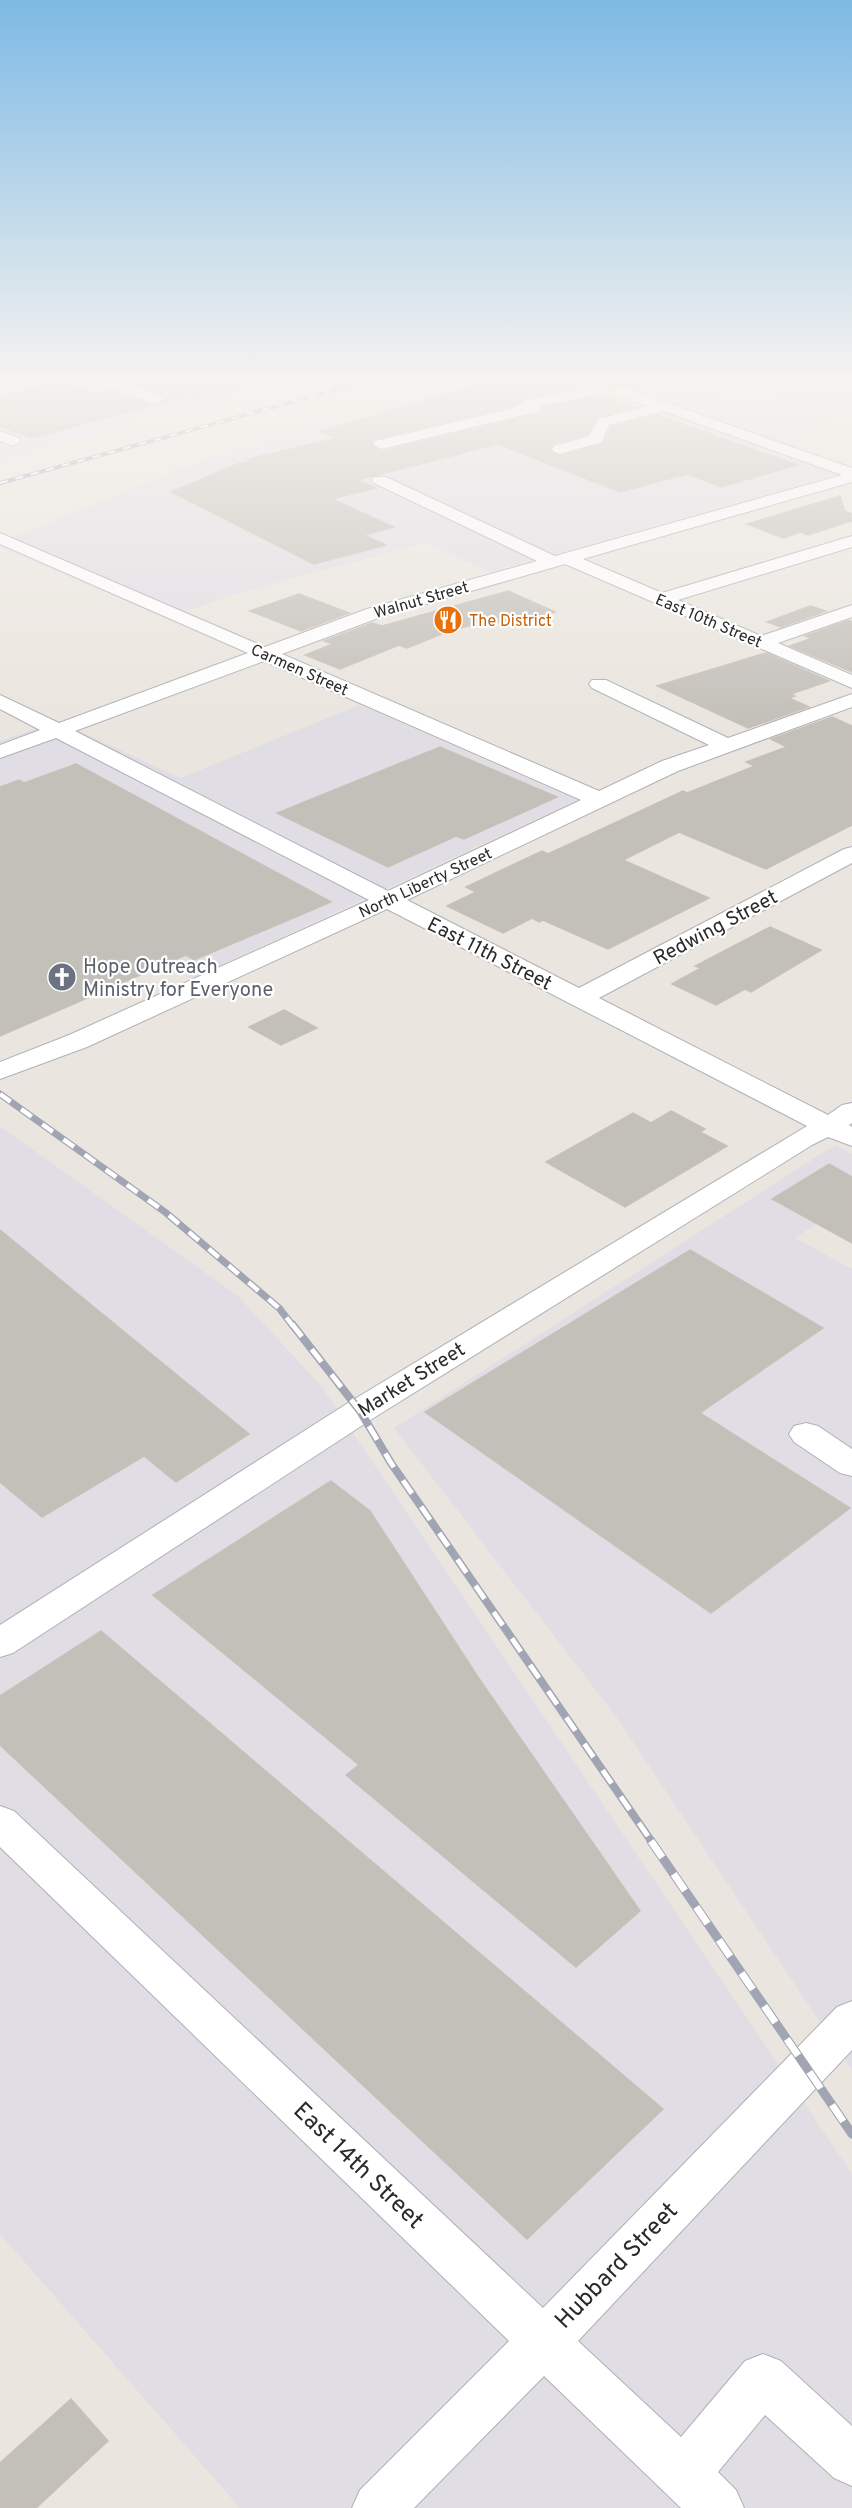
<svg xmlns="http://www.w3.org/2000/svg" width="852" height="2508" viewBox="0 0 852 2508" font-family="Overpass,sans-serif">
  <rect width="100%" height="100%" fill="#eae5de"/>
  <path fill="#e0dee4" d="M93 374H326L0 460V386L51 404 125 385Z
    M489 374H682L670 377 743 401 852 374V418L773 439 852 467V470L490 572 425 543 246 591 165 618 0 547V543L188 466 315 424Z
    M360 705 577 800 192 979 107 928 0 973V741L58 721 180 778Z
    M0 1126 238 1296 322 1387 852 2174V2508H240L0 2234Z
    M835 1145 852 1154V1201L795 1238 852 1269V2070L615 1715 394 1428Z"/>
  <path fill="#c3bfb9" stroke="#c6c1b8" stroke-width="1.5" d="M132 374H257L258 382 193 399 187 397 160 404 165 397 134 385 144 382 131 378Z
    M512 374H543L580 387 528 398 509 407 374 439 371 444 382 451 541 413 543 408 603 395 635 407 597 417 587 434 553 444 550 448 552 453 561 456 603 444 611 427 657 415 798 465 721 487 687 474 620 492 498 444 358 480 376 488 332 499 394 527 364 535 386 545 314 564 171 492 237 464 252 461 248 459 337 438 319 432Z
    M61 381 97 394 111 391 149 404H160L31 438 0 426V396Z
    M840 496 845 511 852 514V521L808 535 801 532 783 538 747 524Z
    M508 591 555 612 508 627 493 620 452 630 407 648 399 645 340 669 305 655 333 644 324 641 372 623 382 626Z
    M299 594 349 613 301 631 250 611Z
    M810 606 826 611 781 627 767 622Z
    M849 620 852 622V672L790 646 812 638 805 636Z
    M766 653 829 681 791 694 795 696 789 698 809 707 748 728 657 686Z
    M832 717 852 726V825L766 869 679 832 623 860 709 898 608 949 543 920 539 922 532 918 503 933 447 906 476 892 466 887 542 851 548 854 683 791 687 793 755 766 746 762 787 747 771 739Z
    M440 747 557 797 464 839 456 836 388 867 277 813Z
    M76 764 137 797 331 902 194 960 186 955 0 1036V787L19 780 24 783Z
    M770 927 821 950 751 992 745 989 716 1005 672 984 701 968 695 966Z
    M284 1010 317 1028 281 1045 249 1027Z
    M671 1111 705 1129 700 1132 727 1146 625 1207 546 1162 633 1113 651 1123Z
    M829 1164 852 1177V1243L772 1199Z
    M0 1230 67 1285 249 1434 176 1482 144 1456 42 1517 0 1482Z
    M690 1250 823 1328 700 1413 850 1508 711 1613 425 1412Z
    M331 1481 370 1511 478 1677 640 1911 576 1967 346 1775 359 1765 153 1595Z
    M101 1631 663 2109 527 2239 0 1745V1696Z
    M71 2399 108 2441 36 2508H0V2463Z"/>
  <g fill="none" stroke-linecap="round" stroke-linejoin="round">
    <g stroke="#afb0b9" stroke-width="2">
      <path id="minor" d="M76 374H96L160 396 163 399 160 402H150L78 377Z
        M610 383 852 468V482L583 559 662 593 852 536V547L678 600 761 636 852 605V617L778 643 852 675V688L565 564 381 617 282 654 599 791 662 761 709 745 592 688 589 684 592 680H606L728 738 852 694V707L678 771 407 900 579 988 844 849 852 847V863L599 998 828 1115 842 1105 852 1103V1123L849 1125 852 1127V1146L828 1137 812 1145 372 1419 13 1653 0 1657V1625L348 1403 807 1126 387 909 87 1047 0 1079V1062L69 1035 369 900 56 738 0 758V745L40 730 0 709V695L59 723 248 653 0 544V533L265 647 367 609 537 561 374 483 372 480 374 477H386L555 556 842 475 663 411 609 425 602 442 560 454 554 452 552 449 554 446 589 436 598 419 648 406 609 392 541 406 540 411 381 449 373 444 375 441 510 409 528 400ZM264 661 581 800 388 891 75 731Z
        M0 431 19 438 21 441 13 446 0 441Z
        M806 1423 818 1426 852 1449V1476L840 1473 794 1442 789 1434 794 1426Z
        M0 1806 14 1811 543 2308 837 2007 852 2001V2050L578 2341 681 2437 745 2361 763 2354 781 2361 852 2426V2486L834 2478 765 2415 718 2472 736 2490 744 2508H681L544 2376 414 2508H352L360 2490 509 2341 0 1847Z"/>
    </g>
    <g stroke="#c3c3c3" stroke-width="2">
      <path id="major" d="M647 374H674L672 377 610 392 602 387 604 384Z"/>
    </g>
    <use href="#minor" fill="#fff" fill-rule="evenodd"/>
    <use href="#major" fill="#dfc66f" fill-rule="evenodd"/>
    <g stroke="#a1a4b2" stroke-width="4">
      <path id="rail-far3" d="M0 483 393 374"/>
    </g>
    <g stroke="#a1a4b2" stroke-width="7">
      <path id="rail-far2" d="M0 1094 165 1212 279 1308 293 1326"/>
    </g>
    <g stroke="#a1a4b2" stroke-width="8">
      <path id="rail-far1" d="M292 1324 360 1411 391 1463 652 1842"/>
    </g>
    <g stroke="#a1a4b2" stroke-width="9">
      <path id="rail" d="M651 1841 852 2134"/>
    </g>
    <use href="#rail-far3" stroke="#fff" stroke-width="2" stroke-dasharray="8" stroke-linecap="butt"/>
    <use href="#rail-far2" stroke="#fff" stroke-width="4.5" stroke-dasharray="13" stroke-linecap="butt"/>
    <use href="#rail-far1" stroke="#fff" stroke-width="5" stroke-dasharray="16" stroke-linecap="butt"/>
    <use href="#rail" stroke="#fff" stroke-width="7" stroke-dasharray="20" stroke-linecap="butt"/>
  </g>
  <linearGradient id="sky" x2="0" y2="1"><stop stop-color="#7dbae4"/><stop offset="0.52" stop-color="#f6f3f0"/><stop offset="1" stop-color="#f6f3f0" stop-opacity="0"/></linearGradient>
  <rect width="852" height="725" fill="url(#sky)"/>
  <defs>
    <g id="restaurant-disc" transform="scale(1.5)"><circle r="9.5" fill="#e8710a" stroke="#fff"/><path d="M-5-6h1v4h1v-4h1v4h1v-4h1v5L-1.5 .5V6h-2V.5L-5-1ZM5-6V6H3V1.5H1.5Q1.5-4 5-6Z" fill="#fff"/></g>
    <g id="church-disc" transform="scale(1.5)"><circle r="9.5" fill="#6b7280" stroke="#fff"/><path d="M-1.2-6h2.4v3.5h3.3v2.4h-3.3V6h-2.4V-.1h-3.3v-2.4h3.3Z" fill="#fff"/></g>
  </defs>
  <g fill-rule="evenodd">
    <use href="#restaurant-disc" x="448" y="620"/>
    <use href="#church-disc" x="62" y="977"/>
  </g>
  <g text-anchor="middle" stroke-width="4.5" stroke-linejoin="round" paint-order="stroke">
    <g font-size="16" fill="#2a2a2a" stroke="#fff">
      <text transform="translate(421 599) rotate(-16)" y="6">Walnut Street</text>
      <text transform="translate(709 620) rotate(23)" y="6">East 10th Street</text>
      <text transform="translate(300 669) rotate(24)" y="6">Carmen Street</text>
      <text transform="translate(425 882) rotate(-25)" y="6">North Liberty Street</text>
    </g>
    <g font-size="16" fill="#c56008" stroke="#fff" text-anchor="start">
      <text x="469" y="626">The District</text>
    </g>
    <g font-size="20" fill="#2a2a2a" stroke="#fff">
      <text transform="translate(715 927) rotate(-28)" y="7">Redwing Street</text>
      <text transform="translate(490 953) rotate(27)" y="7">East 11th Street</text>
      <text transform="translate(411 1379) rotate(-32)" y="7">Market Street</text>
    </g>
    <g font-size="20" fill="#5b616d" stroke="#fff" text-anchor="start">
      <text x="83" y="973">Hope Outreach<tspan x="83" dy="23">Ministry for Everyone</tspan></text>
    </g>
    <g font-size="24" fill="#2a2a2a" stroke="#fff">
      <text transform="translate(359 2165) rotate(44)" y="8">East 14th Street</text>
      <text transform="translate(616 2265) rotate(-46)" y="8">Hubbard Street</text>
    </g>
  </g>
</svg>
